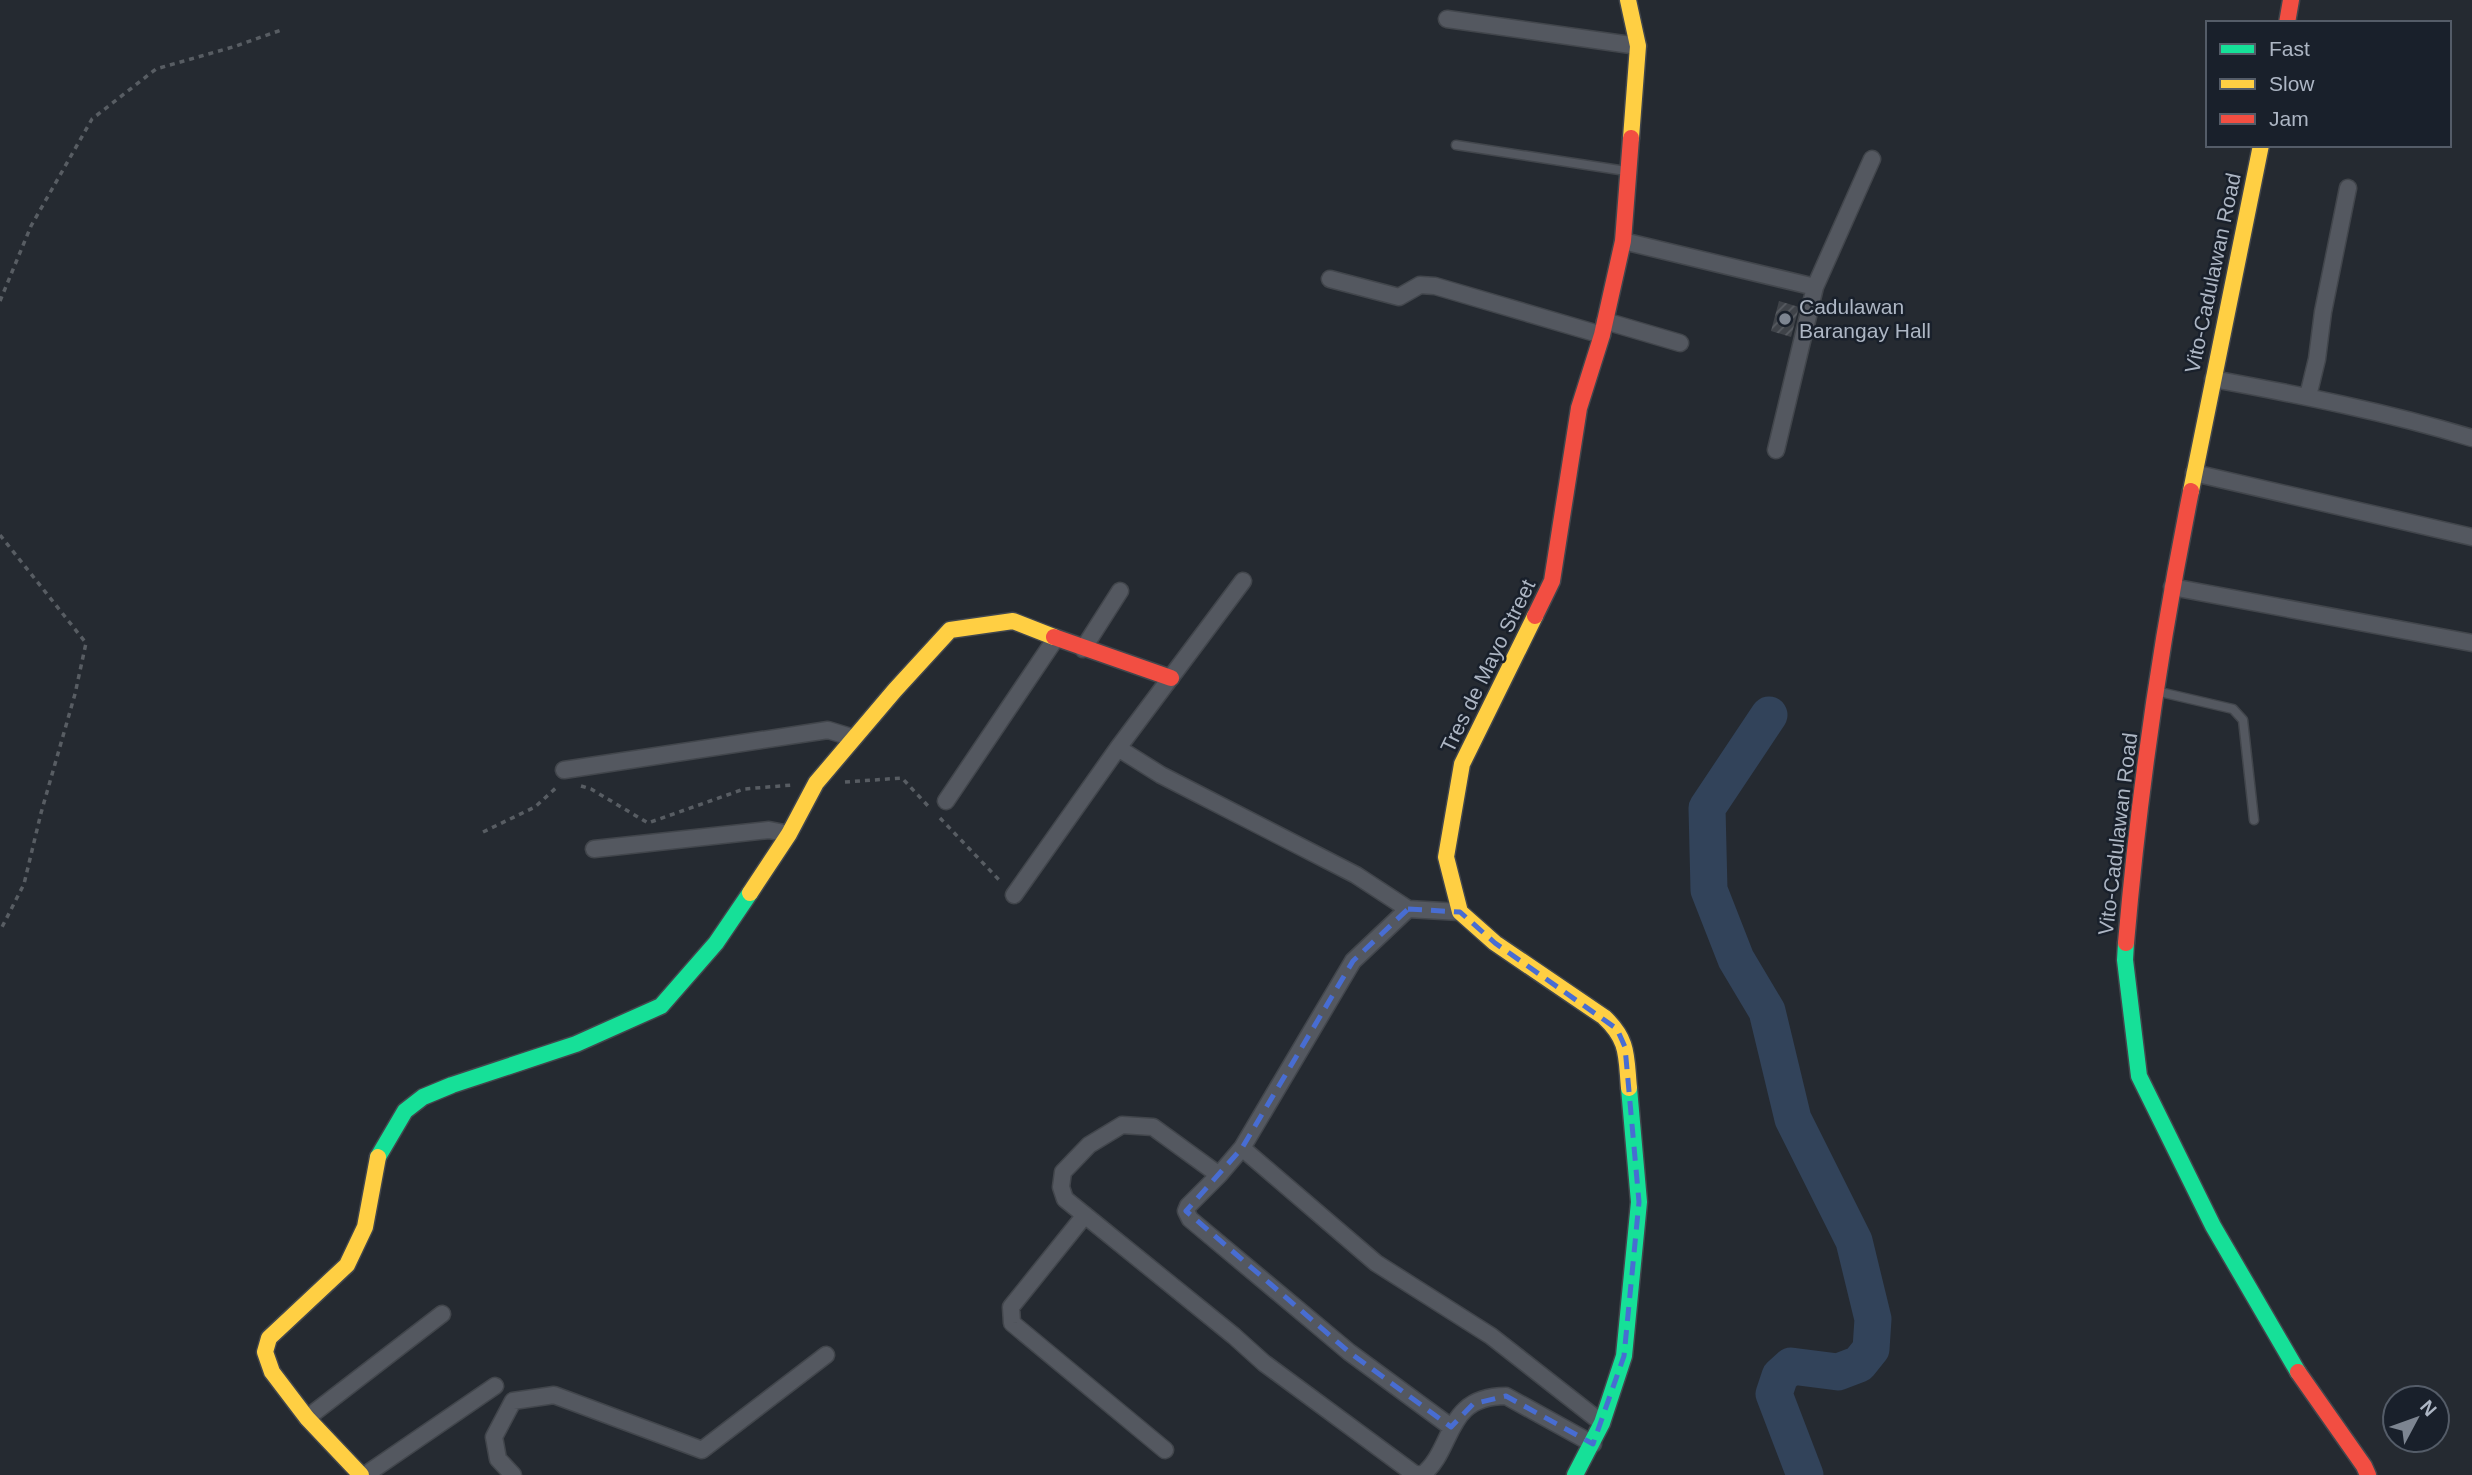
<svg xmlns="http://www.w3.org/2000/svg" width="2472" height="1475" viewBox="0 0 2472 1475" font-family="Helvetica,sans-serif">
  <defs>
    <pattern id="building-hatch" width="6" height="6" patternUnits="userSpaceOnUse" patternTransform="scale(1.75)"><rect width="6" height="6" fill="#3f4349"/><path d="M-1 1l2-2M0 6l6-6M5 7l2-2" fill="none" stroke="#585c62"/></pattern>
  </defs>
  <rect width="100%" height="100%" fill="#252a31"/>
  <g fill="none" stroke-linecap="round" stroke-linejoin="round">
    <path stroke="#32435a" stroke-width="37" d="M1769 715 1707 808 1709 890 1736 959 1767 1011 1793 1119 1854 1241 1873 1319 1871 1349 1859 1364 1838 1372 1791 1366 1780 1376 1774 1394 1805 1475"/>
  </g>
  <path fill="url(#building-hatch)" d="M1779 301 1799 307 1791 337 1771 331Z"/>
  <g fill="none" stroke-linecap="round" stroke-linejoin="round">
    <g stroke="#42464c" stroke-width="11">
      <path id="lane" d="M1456 145 1626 171
        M2160 692 2233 709 2243 720 2254 820"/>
    </g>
    <g stroke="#42464c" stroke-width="19">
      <path id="street" d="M1447 19 1638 46
        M1623 241 1815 287
        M1330 279 1399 297 1420 285 1435 286 1602 335
        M1605 321 1680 343
        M2213 379C2300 395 2387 412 2472 438
        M2308 396 2317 359 2323 312 2348 188
        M1776 450 1815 287 1872 159
        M2194 473 2472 537
        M2172 587 2472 643
        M1083 649 1120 591
        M1118 748 1161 775 1356 875 1408 909 1460 912
        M564 770 828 730 854 738
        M946 801 1056 638
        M594 849 769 830 789 834
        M1014 895 1118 748 1243 581
        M1408 909 1353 961 1242 1148 1219 1175 1153 1127 1122 1125 1089 1145 1063 1172 1061 1187 1065 1199 1234 1336 1264 1363 1413 1473 1420 1475
        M1242 1148 1376 1263 1491 1336 1602 1423
        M1219 1175 1188 1206 1186 1211 1190 1219 1349 1352 1451 1427
        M1085 1215 1011 1307 1012 1323 1165 1450
        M307 1418 442 1314
        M365 1475 495 1386
        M513 1475 498 1459 494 1437 513 1401 554 1395 702 1450 826 1355
        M1422 1475C1455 1449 1444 1396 1506 1396L1593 1444"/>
    </g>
    <g stroke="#42464c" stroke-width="19">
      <path id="fast" d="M2126 943 2125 960 2139 1076 2213 1226 2298 1372
        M378 1157 405 1111 423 1097 452 1085 576 1044 661 1006 716 943 750 893
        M1575 1475 1602 1423 1624 1356 1639 1202 1629 1088"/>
    </g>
    <g stroke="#42464c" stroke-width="19">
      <path id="slow" d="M1628 0 1638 46 1631 138
        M2191 491 2261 145
        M1535 616 1462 764 1446 857 1460 912 1495 943 1604 1017C1629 1040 1626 1057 1629 1088
        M750 893 789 834 816 783 895 690 950 630 1013 621 1054 637
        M361 1475 307 1418 272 1372 265 1352 269 1338 347 1265 365 1227 378 1157"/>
    </g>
    <g stroke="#42464c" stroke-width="19">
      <path id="jam" d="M2287 23 2291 0
        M1535 616 1552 581 1579 408 1602 335 1623 241 1631 138
        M1054 637 1171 678
        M2126 943C2139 791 2161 640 2191 491
        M2298 1372 2364 1466 2368 1475"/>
    </g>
    <path stroke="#585d63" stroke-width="3.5" stroke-dasharray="5 5" stroke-linecap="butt" d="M0 301 31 226 92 119 156 69 233 47 284 29
      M0 535 86 643 75 694 41 813 24 884 0 931
      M845 782 902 778 929 807
      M581 786 591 789 648 823 744 789 792 785
      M940 818 1002 883
      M483 832 535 807 558 786"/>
    <use href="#lane" stroke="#545860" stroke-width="8"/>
    <use href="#street" stroke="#545860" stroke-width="16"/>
    <use href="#fast" stroke="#16e098" stroke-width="16"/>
    <use href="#slow" stroke="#ffcf43" stroke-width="16"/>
    <use href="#jam" stroke="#f24e42" stroke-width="16"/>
  </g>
  <path fill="none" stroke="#486dd2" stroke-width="5" stroke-dasharray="14 9" stroke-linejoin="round" d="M1408 909 1460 912 1495 943 1617 1029 1625 1047 1639 1202 1624 1356 1593 1444 1506 1396 1473 1404 1451 1427 1349 1352 1186 1211 1242 1148 1353 961Z"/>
  <circle fill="#7d8591" stroke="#19202b" stroke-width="2.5" cx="1785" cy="319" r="7"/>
  <g text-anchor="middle" stroke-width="5" stroke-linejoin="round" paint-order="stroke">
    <g font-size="21" fill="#adb6c4" stroke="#19202b">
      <text transform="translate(2213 273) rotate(-78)" y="7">Vito-Cadulawan Road</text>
      <text transform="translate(1488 666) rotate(-64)" y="7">Tres de Mayo Street</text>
      <text transform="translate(2118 834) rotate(-83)" y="7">Vito-Cadulawan Road</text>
    </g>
    <g font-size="21" fill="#adb6c4" stroke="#19202b" text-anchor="start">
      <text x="1799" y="314">Cadulawan<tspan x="1799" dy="24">Barangay Hall</tspan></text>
    </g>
  </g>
  <rect x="2206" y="21" width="245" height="126" fill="#19202b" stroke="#545c68" stroke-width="2"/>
  <rect x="2220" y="44" width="35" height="10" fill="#16e098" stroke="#545c68" stroke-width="2"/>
  <text x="2269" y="56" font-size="21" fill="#adb6c4">Fast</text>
  <rect x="2220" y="79" width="35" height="10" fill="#ffcf43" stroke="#545c68" stroke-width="2"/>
  <text x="2269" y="91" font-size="21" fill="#adb6c4">Slow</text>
  <rect x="2220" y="114" width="35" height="10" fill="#f24e42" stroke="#545c68" stroke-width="2"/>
  <text x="2269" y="126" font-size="21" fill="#adb6c4">Jam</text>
  <g transform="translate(2416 1419) rotate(49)"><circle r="33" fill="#19202b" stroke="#545c68" stroke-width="2"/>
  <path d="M0-5L12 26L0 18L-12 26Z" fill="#7d8591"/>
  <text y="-10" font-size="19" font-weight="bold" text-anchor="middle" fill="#adb6c4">N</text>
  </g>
</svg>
